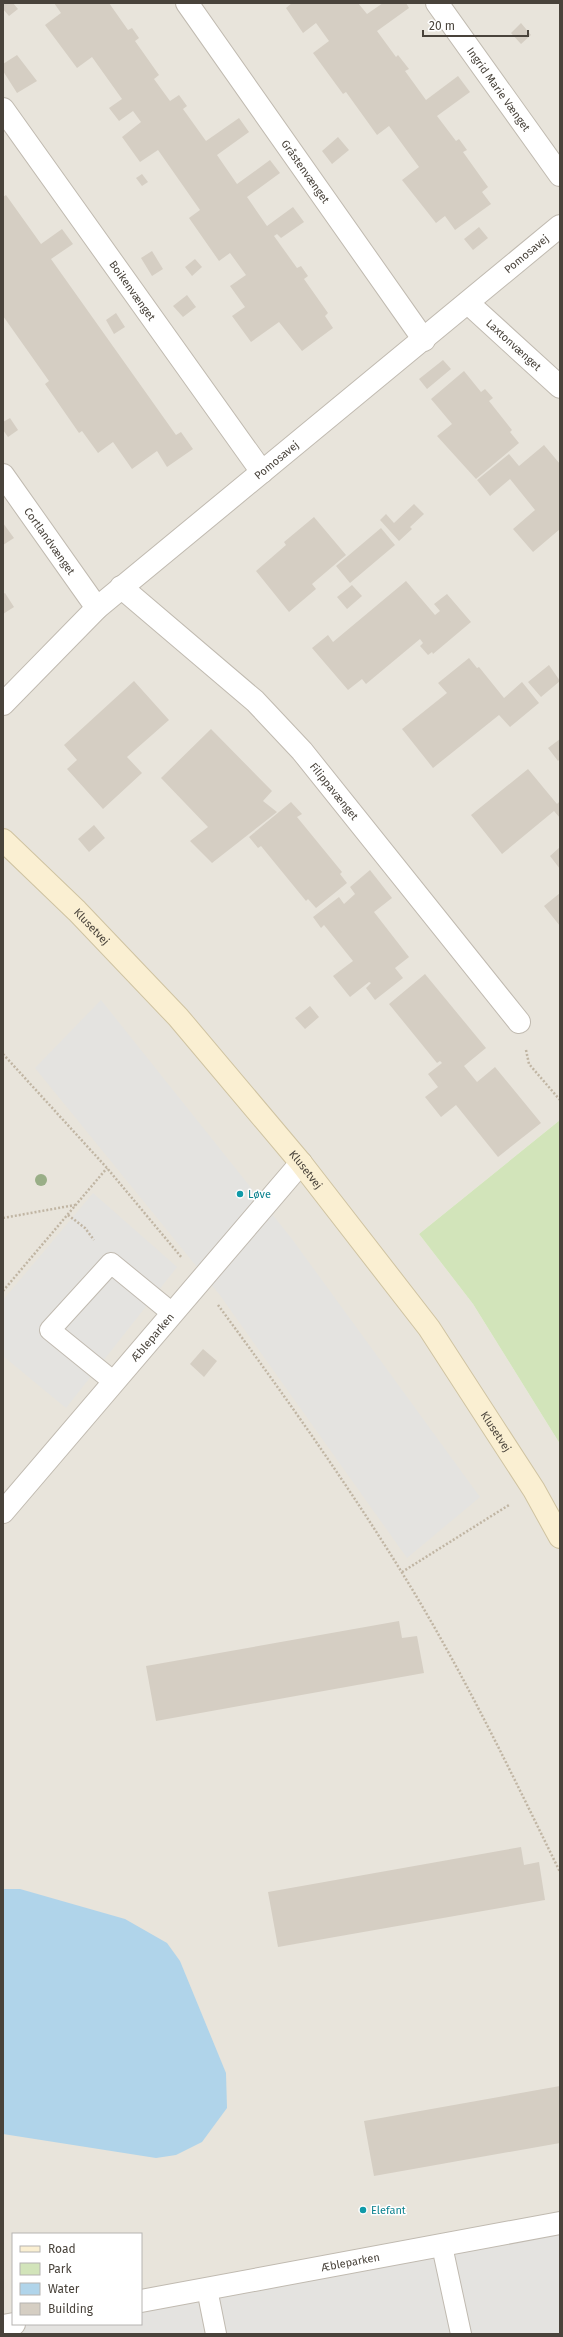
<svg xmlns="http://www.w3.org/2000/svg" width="563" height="2337" viewBox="0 0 563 2337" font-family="'Fira Sans',sans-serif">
  <rect width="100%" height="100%" fill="#f5f2ed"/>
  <path fill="#e8e4db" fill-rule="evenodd" d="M3 3H560V1120L419 1234 473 1304 560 1444V2334H3ZM13 2234H141V2324H13Z"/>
  <path fill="#d2e4ba" d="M560 1120V1444L473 1304 419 1234Z"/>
  <path fill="#e4e3e0" d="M101 1000 292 1239 480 1497 407 1558 219 1294 35 1068Z
    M93 1193 177 1267 66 1408 3 1356V1300Z
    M560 2232V2334H3L13 2324H141V2299Z"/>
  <path fill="#b0d4ea" d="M3 1889H20L125 1919 167 1943 180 1961 226 2073 227 2108 202 2142 176 2155 156 2158 3 2134Z"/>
  <path fill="#d5cec3" d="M3 3H13L18 9 9 16 3 9Z
    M54 3H109L128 30 132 28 139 38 135 41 159 75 154 79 170 101 179 95 187 106 183 109 206 141 239 118 249 132 217 155 237 184 270 160 280 173 247 197 267 226 293 207 304 222 281 238 277 234 274 236 297 268 301 266 308 276 304 279 328 313 325 316 333 328 302 351 279 322 251 342 232 316 245 307 230 286 246 275 230 253 219 261 189 218 200 210 158 150 140 162 122 137 141 122 133 111 119 121 109 108 122 99 92 57 77 68 45 25 61 13Z
    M292 3H358L367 14 383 3H406L409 8 377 31 396 57 398 55 409 69 405 71 426 100 458 76 470 92 437 116 456 141 459 139 467 150 463 152 488 187 482 192 491 204 455 230 445 216 436 223 402 180 419 167 389 126 377 135 346 92 343 94 313 53 329 41 316 23 303 33 286 8Z
    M521 23 531 35 521 44 511 33Z
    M17 55 37 81 17 93 3 71V64Z
    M338 137 349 150 332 164 322 151Z
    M142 174 148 182 142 186 136 178Z
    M6 195 41 244 62 229 73 244 51 259 176 435 181 432 193 449 167 467 157 451 132 469 113 442 98 453 82 431 79 433 45 384 49 381 3 316V197Z
    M479 227 488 238 473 250 464 239Z
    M152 251 163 269 152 276 141 258Z
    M195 259 202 267 192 276 185 267Z
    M187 295 196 307 183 317 173 306Z
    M116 313 125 327 114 334 106 320Z
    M443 360 451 369 427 389 419 379Z
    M464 371 481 392 485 389 493 398 489 401 512 430 510 432 519 443 476 479 437 436 452 424 431 399Z
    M10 418 18 430 8 437 3 430V422Z
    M544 445 560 464V529L533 552 513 529 535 510 510 479 490 496 477 480 509 454 519 466Z
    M414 504 424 514 410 527 412 529 399 541 380 520 386 514 394 523Z
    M314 517 346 555 312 584 316 589 289 612 256 571 286 545 284 542Z
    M3 523 14 538 3 545Z
    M381 528 395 545 350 583 336 566Z
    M406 581 435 615 440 611 434 604 447 594 471 622 433 654 432 652 428 655 420 646 423 643 420 639 366 684 362 679 348 690 312 648 328 635 333 642Z
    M352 585 362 596 347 609 337 597Z
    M5 593 14 607 3 614V594Z
    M469 658 477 668 479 667 504 698 522 682 539 703 510 727 499 715 433 768 402 729 447 693 438 683Z
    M549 665 560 681 541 697 528 682Z
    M134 681 169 720 127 757 142 773 103 809 67 769 77 760 64 745Z
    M211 729 272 791 263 801 277 812 212 863 190 841 208 827 161 778Z
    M560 739V759L558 761 548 748Z
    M528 769 557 804 560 801V818L554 811 502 854 471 815Z
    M291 802 302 814 297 817 342 872 340 874 347 883 316 908 308 899 306 901 261 846 258 848 249 837Z
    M94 825 105 838 89 852 78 839Z
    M560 847V869L550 856Z
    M370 870 392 898 374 912 409 957 395 968 403 978 375 1000 366 988 371 983 369 982 350 997 333 976 353 961 324 925 321 928 313 917 339 897 344 904 355 894 350 887Z
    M560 893V926L544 906Z
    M425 974 486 1048 464 1066 477 1082 495 1067 541 1123 498 1157 456 1105 441 1117 425 1097 438 1087 428 1074 442 1063 440 1061 437 1063 389 1004Z
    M310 1006 319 1017 305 1029 295 1018Z
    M203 1349 217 1361 204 1377 190 1364Z
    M399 1621 402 1638 417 1636 424 1673 156 1721 146 1666Z
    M521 1847 524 1865 539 1862 545 1900 278 1947 268 1892Z
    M560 2086V2143L374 2176 364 2121Z"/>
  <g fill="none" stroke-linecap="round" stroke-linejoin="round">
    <g stroke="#c0bab0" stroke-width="22">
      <path id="lane" d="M114 1382 50 1330 111 1263 172 1313
        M442 2246 461 2334
        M207 2289 216 2334"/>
    </g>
    <g stroke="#c0bab0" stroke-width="24">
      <g id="street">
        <path id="s1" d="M187 3 424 340"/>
        <path id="s2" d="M437 3 560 175"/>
        <path id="s3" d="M3 109 262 472"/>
        <path id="s4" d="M468 303 560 387"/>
        <path id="s5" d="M3 475 97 608"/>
        <path id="s6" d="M121 587 255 701 302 751 519 1022"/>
        <path id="s7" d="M3 704 97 608 560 226"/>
        <path id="s8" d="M3 1512 301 1163"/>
        <path id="s9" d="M141 2301 560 2223"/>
        <path d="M3 2326 14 2324"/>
      </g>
    </g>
    <g stroke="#cfc3a1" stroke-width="24">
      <g id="secondary">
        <path id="s10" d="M3 840 77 911 178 1017 301 1163 429 1328 534 1490 560 1537"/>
      </g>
    </g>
    <path stroke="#c0b5a3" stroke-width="2.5" stroke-dasharray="2 2" stroke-linecap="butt" d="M526 1050 529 1064 560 1100
      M3 1054 107 1168 182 1258
      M68 1215 85 1228 94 1240
      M3 1218 75 1205
      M3 1291 107 1168
      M218 1305C282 1392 344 1479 401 1571 461 1668 510 1770 560 1872
      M402 1572 509 1505"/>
    <use href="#lane" stroke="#fff" stroke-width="20"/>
    <use href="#street" stroke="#fff" stroke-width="22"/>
    <use href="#secondary" stroke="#faefd2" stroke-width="22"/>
  </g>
  <circle fill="#99ae87" cx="41" cy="1180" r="6"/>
  <g fill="#0f9aa8" stroke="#fff" stroke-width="1.5">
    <circle cx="240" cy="1194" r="4"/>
    <circle cx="363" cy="2210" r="4"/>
  </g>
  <g text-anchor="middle" stroke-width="3" stroke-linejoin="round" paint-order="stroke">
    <g font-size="11" fill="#49433b" stroke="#fff">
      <text dy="4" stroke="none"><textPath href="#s2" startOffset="106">Ingrid Marie Vænget</textPath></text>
      <text dy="4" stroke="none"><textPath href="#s1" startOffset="206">Gråstenvænget</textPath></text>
      <text dy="4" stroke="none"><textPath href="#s7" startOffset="691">Pomosavej</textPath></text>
      <text dy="4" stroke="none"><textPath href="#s3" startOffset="223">Boikenvænget</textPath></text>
      <text dy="4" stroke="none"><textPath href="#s4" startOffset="62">Laxtonvænget</textPath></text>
      <text dy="4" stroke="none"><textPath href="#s7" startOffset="367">Pomosavej</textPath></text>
      <text dy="4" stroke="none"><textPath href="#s5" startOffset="81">Cortlandvænget</textPath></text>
      <text dy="4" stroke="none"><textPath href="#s6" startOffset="296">Filippavænget</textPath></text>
      <text dy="4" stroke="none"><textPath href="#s10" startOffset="124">Klusetvej</textPath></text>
      <text dy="4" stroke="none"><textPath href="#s10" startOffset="448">Klusetvej</textPath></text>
      <text dy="4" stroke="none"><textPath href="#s8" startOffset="230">Æbleparken</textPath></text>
      <text dy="4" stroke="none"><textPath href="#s10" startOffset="772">Klusetvej</textPath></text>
      <text dy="4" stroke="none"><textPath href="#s9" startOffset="213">Æbleparken</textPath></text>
    </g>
    <g font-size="11" fill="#0d838f" stroke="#fff" text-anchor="start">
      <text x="248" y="1198">Løve</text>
      <text x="371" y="2214">Elefant</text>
    </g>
  </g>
  <rect width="563" height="2337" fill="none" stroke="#49433b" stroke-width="8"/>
  <rect x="12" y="2233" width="130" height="92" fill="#ffffff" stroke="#b6b4b1"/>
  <rect x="20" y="2246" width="20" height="6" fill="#faefd2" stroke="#b6b4b1"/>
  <text x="48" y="2253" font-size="12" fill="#49433b">Road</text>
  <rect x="20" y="2263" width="20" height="12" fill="#d2e4ba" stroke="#b6b4b1"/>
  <text x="48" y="2273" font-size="12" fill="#49433b">Park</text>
  <rect x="20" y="2283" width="20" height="12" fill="#b0d4ea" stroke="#b6b4b1"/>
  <text x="48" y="2293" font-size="12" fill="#49433b">Water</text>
  <rect x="20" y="2303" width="20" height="12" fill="#d5cec3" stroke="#b6b4b1"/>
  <text x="48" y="2313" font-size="12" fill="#49433b">Building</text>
  <path d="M423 30v6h105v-6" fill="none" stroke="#49433b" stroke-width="2"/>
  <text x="429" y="30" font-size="12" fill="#49433b" stroke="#ffffff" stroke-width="3" paint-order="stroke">20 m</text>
</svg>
